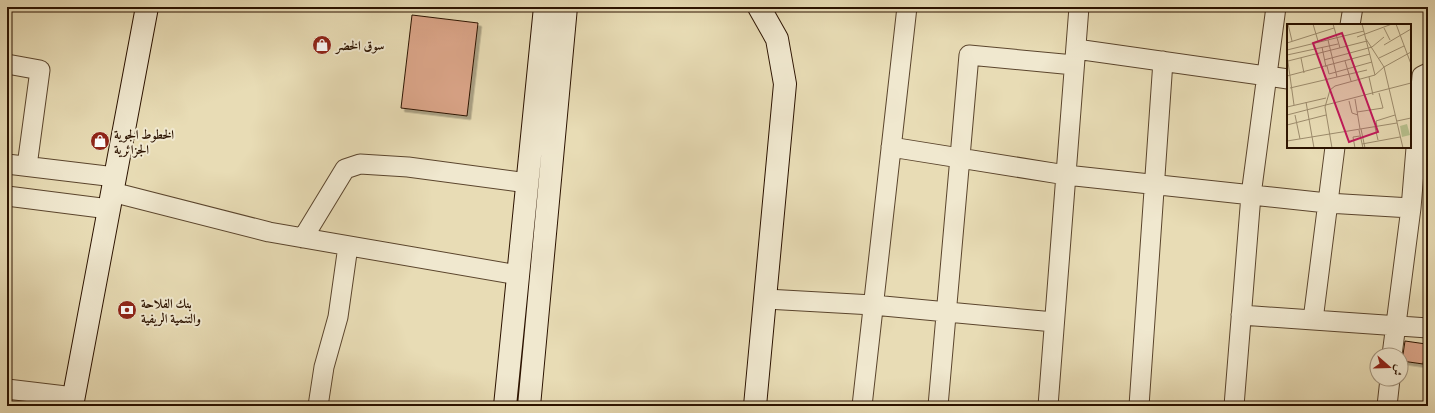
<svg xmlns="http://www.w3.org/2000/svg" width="1435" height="413" viewBox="0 0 1435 413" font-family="'IM FELL Double Pica',Amiri,serif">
  <defs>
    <filter id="shadow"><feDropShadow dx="3.5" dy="3.5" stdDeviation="0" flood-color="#0004"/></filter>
  </defs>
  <rect width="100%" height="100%" fill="#e8dcb5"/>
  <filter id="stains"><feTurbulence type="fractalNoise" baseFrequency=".005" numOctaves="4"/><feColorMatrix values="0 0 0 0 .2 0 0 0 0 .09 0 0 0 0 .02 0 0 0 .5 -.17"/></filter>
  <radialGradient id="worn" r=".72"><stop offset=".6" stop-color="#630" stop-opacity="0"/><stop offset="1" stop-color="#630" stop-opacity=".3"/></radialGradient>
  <path fill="#dca68a" stroke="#2c1300" filter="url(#shadow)" d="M412 15 478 23 467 116 401 108Z
    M1405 341 1426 344 1423 364 1402 361Z"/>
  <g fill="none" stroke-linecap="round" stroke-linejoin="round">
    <g stroke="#5b452d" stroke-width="21">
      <path id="street" d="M1350 25 1353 7
        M1076 49 1288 79
        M7 64 40 70 27 166
        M891 147 1066 175 1327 203 1411 208
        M7 164 115 177
        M112 192 269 232 518 275
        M7 196 109 209
        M303 238 345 169 360 164 408 167 528 183
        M766 299 873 305 1054 322
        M1241 315 1428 328
        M1313 320 1335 147
        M1392 355 1411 208 1422 76 1428 73
        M7 389 74 397
        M318 406 324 367 338 317 348 246
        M862 406 907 7
        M938 406 969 55 1074 65
        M1048 406 1079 7
        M1139 406 1163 61
        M1234 406 1251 195 1276 7
        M1387 406 1390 379"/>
    </g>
    <g stroke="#2c1300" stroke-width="24">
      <path id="secondary" d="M72 406 147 7
        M505 406 545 7
        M529 406 566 7
        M755 406 785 84 777 39 759 7"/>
    </g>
    <use href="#street" stroke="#f0e8cf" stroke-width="19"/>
    <use href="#secondary" stroke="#f0e8cf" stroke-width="22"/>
  </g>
  <defs>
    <g id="shop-disc" transform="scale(1)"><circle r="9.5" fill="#8f2418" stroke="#f0e8cf"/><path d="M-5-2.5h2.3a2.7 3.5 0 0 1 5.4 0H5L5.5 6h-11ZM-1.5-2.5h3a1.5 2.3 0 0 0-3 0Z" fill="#fff"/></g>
    <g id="bank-disc" transform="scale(1)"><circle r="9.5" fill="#8f2418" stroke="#f0e8cf"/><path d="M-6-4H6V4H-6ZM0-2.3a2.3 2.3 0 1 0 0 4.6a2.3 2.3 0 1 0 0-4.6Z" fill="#fff"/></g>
  </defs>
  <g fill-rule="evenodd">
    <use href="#shop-disc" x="322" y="45"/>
    <use href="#shop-disc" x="100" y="141"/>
    <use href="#bank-disc" x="127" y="310"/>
  </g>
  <g text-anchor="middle" stroke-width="4" stroke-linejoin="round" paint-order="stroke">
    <g font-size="13" font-weight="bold" fill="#2c1300" stroke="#f0e8cf" text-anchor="start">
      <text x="336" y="50">سوق الخضر</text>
      <text x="114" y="139">الخطوط الجوية<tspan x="114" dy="15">الجزائرية</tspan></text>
      <text x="141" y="308">بنك الفلاحة<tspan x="141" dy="15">والتنمية الريفية</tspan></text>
    </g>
  </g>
  <g transform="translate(1287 24)">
    <rect width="124" height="124" fill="#e8dcb5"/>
    <path d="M120 100 123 111 115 113 113 102Z" fill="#b7c08d"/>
    <path fill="none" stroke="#9d8c6d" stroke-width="1" d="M1 0 5 17M26 0 31 17M46 0 53 24M75 0 88 51M109 0 124 40M97 4 103 16M70 13 105 0M41 16 50 53M0 19 47 4M97 21 124 5M35 23 39 43M0 26 77 7M14 34 17 49M92 34 117 22M37 36 85 23 97 13M1 37 80 17M58 37 64 57M40 42 42 50 85 38M0 52 83 30M82 53 86 71M3 64 80 46M68 75 73 105M62 77 65 89 71 91M19 78 27 124M7 81 0 31 51 20M0 83 39 74M70 88 96 84 92 69M0 91 124 59M8 91 13 115M110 97 124 94M0 101 39 91M88 103 91 116M90 103 89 97 108 91M74 105 78 124M72 106 76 124M0 117 110 99M75 120 113 113M45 124 38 83 43 66 48 62 88 51 97 43 79 15M68 124 66 113 73 112M116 124 97 43 124 28"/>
    <path fill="#c2185b" fill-opacity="0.15" stroke="#c2185b" stroke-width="2" d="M55 9 91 108 62 118 26 19Z"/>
    <rect width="124" height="124" fill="none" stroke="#2c1300" stroke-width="2"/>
  </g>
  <rect width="1435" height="413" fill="none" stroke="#e8dcb5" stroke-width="24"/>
  <rect x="8" y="8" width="1419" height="397" fill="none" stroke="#2c1300" stroke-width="2"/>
  <rect x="12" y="12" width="1411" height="389" fill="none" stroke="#2c1300"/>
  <g transform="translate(1389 367) rotate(110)"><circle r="19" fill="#f0e8cf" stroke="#a2937c"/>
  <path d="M0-3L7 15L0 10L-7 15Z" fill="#8f2418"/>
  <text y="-6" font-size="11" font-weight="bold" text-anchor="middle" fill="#2c1300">ش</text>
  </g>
  <rect width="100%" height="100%" filter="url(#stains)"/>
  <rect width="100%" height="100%" fill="url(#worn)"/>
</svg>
